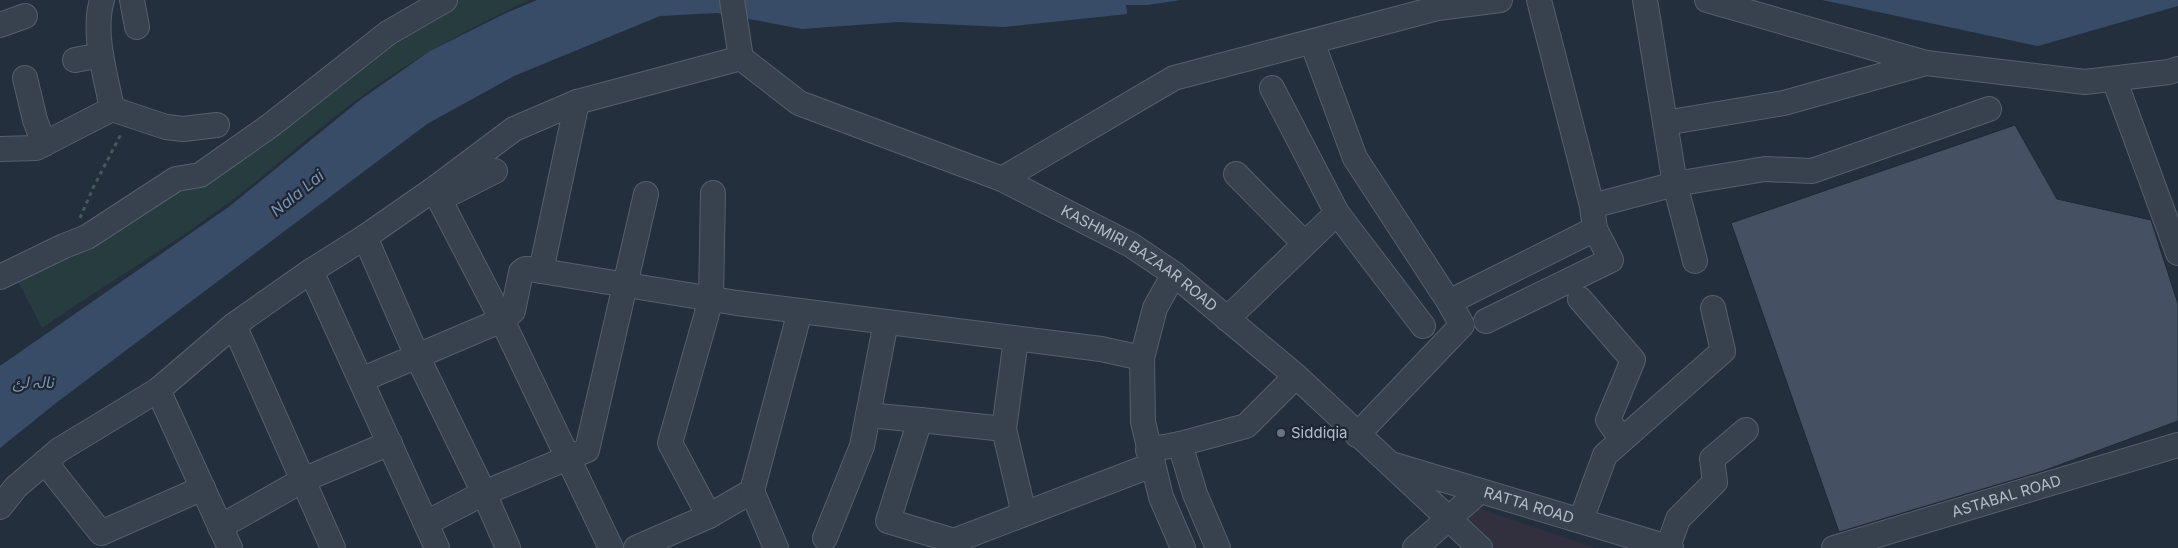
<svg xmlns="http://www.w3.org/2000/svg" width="2178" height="548" viewBox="0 0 2178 548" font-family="Inter,'Noto Sans Arabic',sans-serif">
  <rect width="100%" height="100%" fill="#242f3e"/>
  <path fill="#32303f" d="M1478 508 1595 548H1494L1467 523Z"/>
  <path fill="#263c3f" d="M454 0H530C471 27 416 57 363 95 315 130 272 171 224 206 165 249 102 287 42 328L16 278Z"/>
  <path fill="#394c67" d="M537 0H1181L1147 5H1126L1127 14 1004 27 898 22 802 29 717 13 660 16 514 76 427 124 56 403 0 448V366L230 206 360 100 430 51 506 13Z
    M1822 0H2178V6L2038 46Z"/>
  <path fill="#455162" stroke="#1f2835" d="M2015 125 2057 199 2151 220 2178 304V421L2043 471 1839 532 1731 223Z"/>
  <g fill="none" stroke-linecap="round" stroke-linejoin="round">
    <g stroke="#565f6c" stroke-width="26">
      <g id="minor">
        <path d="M102 0C92 33 106 76 112 109"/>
        <path d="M132 0 137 27"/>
        <path d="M732 0 741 58"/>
        <path d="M1645 0 1675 184 1695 261"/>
        <path d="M1707 0 1926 63 2085 82 2169 72 2178 69"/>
        <path d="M0 25 25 16"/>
        <path d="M1312 42 1355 158 1449 302 1595 229"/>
        <path id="s1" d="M741 58 799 103 1002 179 1131 245 1174 274 1296 376 1480 548"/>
        <path d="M75 60 101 55"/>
        <path d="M25 78 35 120 44 144"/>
        <path d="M2114 79 2178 253"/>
        <path d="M1272 88 1337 213 1423 326"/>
        <path d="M1665 123 1784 103 1926 63"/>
        <path d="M0 149 36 148 112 109 166 127 183 129 217 125"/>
        <path d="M1236 174 1304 243"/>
        <path d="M1002 179 1174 78 1438 8 1500 0"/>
        <path d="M434 189 502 320 611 548"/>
        <path d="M713 193 711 299 670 443 709 516 752 491 800 311"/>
        <path d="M440 199 495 171"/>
        <path d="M1592 206 1675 184 1765 169 1812 171 1989 109"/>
        <path d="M365 237 417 356 484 493 508 548"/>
        <path d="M311 271 437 548"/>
        <path d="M541 271 577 102"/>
        <path d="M1174 274 1155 308 1142 358 1143 422 1161 497 1183 548"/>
        <path d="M0 277 64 246 87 237 176 179 200 175 271 125 388 33 445 0"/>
        <path d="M1580 299 1633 360 1608 420 1622 440"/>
        <path d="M1227 319 1337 213"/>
        <path d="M1486 321 1611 260 1595 229 1592 206 1539 0"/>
        <path d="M234 325 333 548"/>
        <path d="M361 380 502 320 513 311 521 272 525 269H529L737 303 1101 349 1142 358"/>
        <path d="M158 390 230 548"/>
        <path d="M868 415 920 420"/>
        <path d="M1004 429 1016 339"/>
        <path d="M1357 435 1462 325 1449 302"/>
        <path d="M1180 444 1195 494 1218 548"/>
        <path d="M1148 450 1180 444 1246 426 1296 376"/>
        <path d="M45 462 101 533 203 488"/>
        <path id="s2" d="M1391 464 1671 548"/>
        <path d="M752 491 776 548"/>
        <path d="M0 507 16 487 59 450 158 390 234 325 311 271 365 237 434 189 514 129 577 102 741 58"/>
        <path d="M1024 514 1004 429 920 420 888 521 954 541 1152 465"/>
        <path d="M1581 520 1605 455 1723 351 1713 308"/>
        <path d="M426 523 484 493 587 450 646 194"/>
        <path d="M220 527 303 480 390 443"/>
        <path d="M825 538 862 446 886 322"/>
        <path d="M1668 547 1678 519 1715 482 1712 459 1746 430"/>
        <path d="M636 548 709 516"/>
        <path d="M1415 548 1480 491"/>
        <path id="s3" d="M1834 548 2178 445"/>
      </g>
    </g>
    <path stroke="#44595c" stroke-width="3" stroke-dasharray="4 4" stroke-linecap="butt" d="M80 218 93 188 122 132"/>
    <use href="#minor" stroke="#38414e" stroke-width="24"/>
  </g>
  <circle fill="#6b7280" stroke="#1d2633" stroke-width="2" cx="1281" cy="433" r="5"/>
  <g text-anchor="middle" stroke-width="4.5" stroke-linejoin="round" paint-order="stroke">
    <g font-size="15" fill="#b4bcc9" stroke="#1d2633">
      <text dy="5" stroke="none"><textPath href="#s1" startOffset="449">KASHMIRI BAZAAR ROAD</textPath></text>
      <text dy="5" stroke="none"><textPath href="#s3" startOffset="180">ASTABAL ROAD</textPath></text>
      <text dy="5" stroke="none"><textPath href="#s2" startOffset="144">RATTA ROAD</textPath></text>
    </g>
    <g font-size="15" fill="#b4bcc9" stroke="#1d2633" text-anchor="start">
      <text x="1291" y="438">Siddiqia</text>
    </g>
    <g font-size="16" font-style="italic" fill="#7c92b1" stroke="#1d2633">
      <text transform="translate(297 193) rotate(-39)" y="6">Nala Lai</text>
      <text x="33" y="388">نالہ لئ</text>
    </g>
  </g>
</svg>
